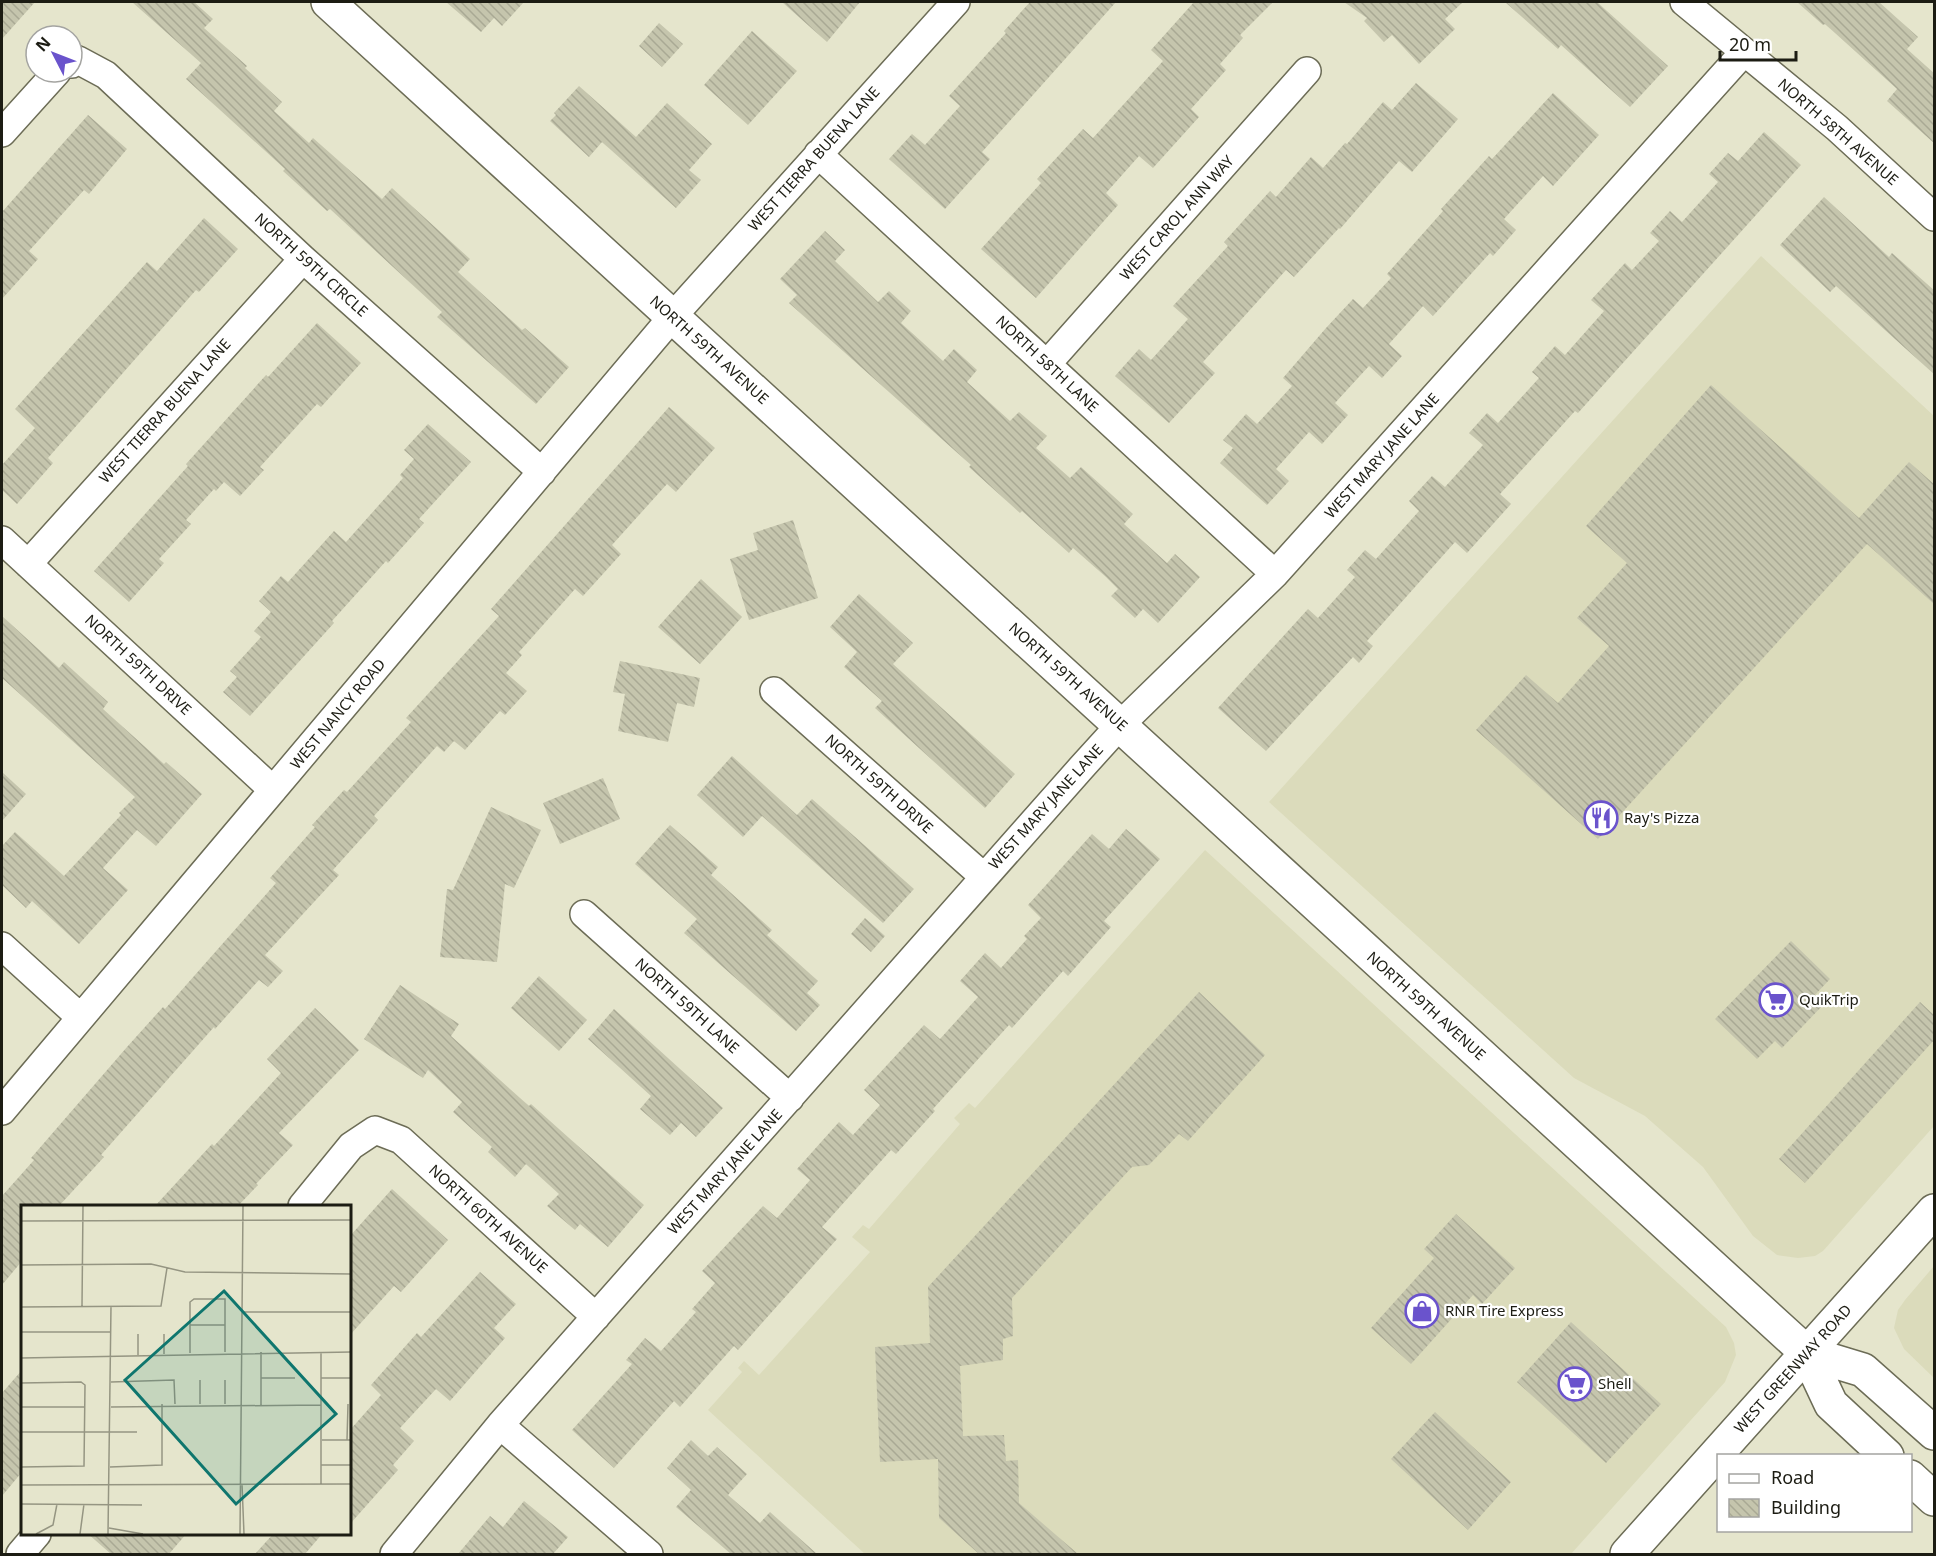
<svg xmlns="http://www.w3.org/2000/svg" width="1936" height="1556" viewBox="0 0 1936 1556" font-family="'Noto Sans',sans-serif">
  <defs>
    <pattern id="building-back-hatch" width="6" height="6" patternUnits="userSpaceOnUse" patternTransform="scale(1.5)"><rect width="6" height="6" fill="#c5c5ad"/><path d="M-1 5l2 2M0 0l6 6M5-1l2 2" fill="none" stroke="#a9a994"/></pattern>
  </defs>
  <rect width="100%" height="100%" fill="#e5e5cc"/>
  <path fill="#dbdbbb" d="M1761 256 1934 416V1126L1823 1251 1815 1256 1798 1258 1777 1255 1753 1236 1703 1167 1645 1116 1574 1078 1269 802Z
    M1205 850 1726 1327 1734 1343 1736 1355 1725 1382 1571 1554H865L708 1410 742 1372 738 1368 744 1361 759 1375 870 1252 852 1237 863 1225 869 1229 960 1124 954 1118 969 1103 975 1108Z
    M1934 1266V1378L1904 1349 1894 1328 1898 1310 1905 1300Z"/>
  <path fill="url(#building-back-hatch)" d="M2 2H35L2 39Z
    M132 2H194L213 19 204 28 247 66 245 68 282 102 274 111 309 143 313 138 382 199 392 188 470 259 458 272 522 330 525 328 569 367 536 404 437 317 442 312 330 209 327 211 283 171 285 169 186 79 201 63Z
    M446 2H524L502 26 494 18 481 32Z
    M782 2H860L827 42Z
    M1030 2H1116L982 152 990 159 945 209 889 159 912 134 925 145 960 106 949 96 1006 33 1004 31Z
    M1194 2H1273L1240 35 1243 38 1220 64 1226 70 1191 109 1199 117 1153 168 1139 156 1106 193 1118 205 1036 298 981 249 1041 183 1037 179 1083 129 1093 138 1163 61 1151 50Z
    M1344 2H1463L1445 19 1455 29 1419 64 1392 35 1384 42 1364 21 1367 18Z
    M1505 2H1597L1668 66 1630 107 1561 45 1558 49Z
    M1797 2H1879L1918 37 1907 49 1935 74V144L1887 101 1897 89 1825 24 1823 25Z
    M659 23 683 44 662 67 639 46Z
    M752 31 797 71 748 125 704 85Z
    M1416 83 1458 119 1412 172 1399 161 1340 229 1339 228 1294 277 1286 270 1203 362 1215 373 1169 423 1115 376 1139 349 1151 360 1188 319 1173 306 1228 246 1224 242 1270 191 1276 197 1311 157 1323 168 1345 143 1347 144 1383 102 1392 110Z
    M579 86 636 137 667 103 712 144 689 170 701 180 676 208 602 142 589 157 550 121 556 115 554 113Z
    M1553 93 1599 135 1553 186 1543 176 1504 219 1516 230 1493 256 1490 253 1433 316 1423 306 1389 344 1402 356 1382 378 1369 366 1335 403 1348 415 1322 444 1309 432 1276 469 1289 481 1267 505 1220 463 1233 448 1223 440 1246 414 1257 424 1292 386 1283 378 1326 328 1353 299 1363 308 1391 278 1387 274 1443 211 1441 209 1489 156 1492 159Z
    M88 115 127 149 89 194 84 190 29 251 38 259 2 299V212Z
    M1764 132 1801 165 1578 413 1575 411 1500 494 1511 504 1467 553 1455 542 1367 641 1373 646 1359 663 1353 657 1266 751 1218 708 1308 609 1318 618 1355 577 1347 570 1365 550 1376 559 1419 511 1409 501 1432 476 1445 487 1483 445 1469 433 1487 413 1498 423 1539 378 1532 372 1555 346 1565 355 1604 311 1591 300 1625 263 1632 270 1659 241 1650 233 1670 211 1682 222 1718 182 1709 174 1728 153 1738 161Z
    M1824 197 1889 257 1892 253 1935 291V375L1836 286 1830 292 1780 245Z
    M204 218 238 249 199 292 196 290 48 458 53 463 17 504 2 490V465L35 428 15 409 147 262 157 271Z
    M825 231 845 250 835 261 878 302 889 291 911 311 901 323 943 361 954 349 977 370 967 382 1010 421 1019 412 1047 436 1036 448 1070 478 1081 467 1133 514 1124 524 1167 563 1175 554 1200 577 1158 623 1143 609 1135 618 1111 596 1118 589 1106 577 1073 548 1069 553 1022 511 1020 513 969 467 971 465 789 303 797 295 780 279Z
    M317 323 361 363 321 407 317 404 260 467 264 470 240 496 224 482 216 491 214 489 186 520 191 524 159 559 164 563 129 602 94 571 188 466 186 464 266 375 268 377Z
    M1711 385 1859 518 1909 462 1935 485V605L1867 544 1598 839 1476 730 1526 675 1558 703 1609 646 1577 618 1627 563 1586 526Z
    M669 407 715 448 676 492 667 484 612 545 621 554 583 596 575 589 519 652 522 655 506 673 527 691 505 715 500 711 465 750 454 741 444 752 437 746 374 816 378 820 333 870 339 875 265 955 283 971 268 987 259 980 215 1029 214 1027 101 1155 104 1157 59 1206H22V1261L2 1285V1196L34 1160 31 1158 127 1047 163 1007 165 1009 276 883 270 878 315 827 312 825 344 790 347 792 411 722 406 718 499 616 491 609Z
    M428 424 471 462 419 519 424 523 388 563 386 561 332 621 334 623 250 716 223 692 237 677 230 671 261 637 254 631 271 612 259 601 281 576 288 582 334 531 346 542 403 478 400 475 414 459 404 450Z
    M793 520 818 598 749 620 730 559 758 550 753 533Z
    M701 579 742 617 700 664 658 627Z
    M859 594 913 643 893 664 1015 774 985 808 875 708 882 701 844 667 857 652 830 627Z
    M2 616 59 668 64 662 108 702 103 709 164 764 166 762 202 794 156 846 137 830 103 868 128 890 79 944 32 901 26 908 2 885V846L15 832 64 876 121 815 119 813 135 797 2 678Z
    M620 661 700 678 694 707 677 703 668 742 618 731 625 694 613 692Z
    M732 756 797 815 812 799 914 889 883 923 762 816 743 837 697 795Z
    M2 772 26 794 2 821Z
    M603 778 620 819 560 844 543 803Z
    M491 807 541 830 514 888 505 884 497 962 440 957 447 889 453 890Z
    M670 825 718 867 711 875 772 930 767 935 818 981 807 993 820 1005 796 1031 684 933 697 919 635 864Z
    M1126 829 1160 859 1104 921 1111 927 1068 976 1063 971 1012 1028 1009 1025 933 1109 935 1111 896 1154 891 1150 822 1227 837 1239 738 1350 734 1346 680 1407 674 1401 614 1468 572 1430 632 1364 626 1360 645 1338 661 1351 696 1312 692 1309 715 1283 702 1271 763 1206 777 1218 810 1180 797 1169 839 1122 853 1135 880 1105 864 1090 924 1025 940 1039 978 997 960 981 985 953 1001 968 1027 939 1024 936 1041 918 1028 905 1092 834 1109 849Z
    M865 918 885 936 871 952 851 934Z
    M1791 941 1830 979 1814 996 1823 1005 1782 1048 1775 1041 1757 1059 1715 1019Z
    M539 976 587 1020 559 1051 511 1008Z
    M400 985 459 1024 451 1036 529 1106 531 1104 644 1205 608 1247 580 1224 575 1230 547 1206 559 1194 526 1164 515 1177 488 1152 492 1147 453 1112 462 1102 428 1070 423 1078 364 1039Z
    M1199 992 1265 1055 1188 1141 1179 1134 1149 1165 1132 1167 1012 1298 1013 1336 1003 1339V1360L960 1366 963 1436 1004 1435 1006 1461 1018 1460 1019 1503 1078 1554H979L939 1518 938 1459 880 1462 875 1347 930 1343 928 1287Z
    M1920 1002 1935 1016V1039L1805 1183 1779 1159Z
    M315 1008 359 1050 279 1133 293 1145 256 1184 258 1185 238 1206H155L212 1144 214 1146 281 1073 267 1059Z
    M614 1009 723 1108 696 1137 681 1123 670 1135 640 1109 651 1096 588 1039Z
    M392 1189 448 1240 401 1292 394 1286 350 1335V1236Z
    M1456 1214 1515 1268 1482 1304 1473 1295 1411 1364 1371 1328 1434 1258 1424 1249Z
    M480 1272 516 1304 494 1328 505 1338 450 1401 436 1389 400 1428 414 1441 393 1465 398 1470 350 1524V1430L381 1395 371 1385 417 1333 421 1337Z
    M1571 1322 1661 1404 1606 1463 1517 1382Z
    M22 1370V1472L2 1496V1393Z
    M1435 1412 1511 1482 1468 1530 1391 1459Z
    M691 1440 708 1456 717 1447 747 1474 728 1495 760 1523 770 1512 817 1554H731L676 1507 691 1490 667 1468Z
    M524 1501 568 1537 553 1554H458L490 1516 503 1527Z
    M87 1533H187L169 1554H111Z
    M274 1533H323L305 1554H255Z"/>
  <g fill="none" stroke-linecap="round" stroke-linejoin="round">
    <g stroke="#6c6c56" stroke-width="30">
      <path id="minor" d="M1684 2 1837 128 1934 217
        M72 64 78 60 106 75 303 259 542 472
        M2 133 57 72
        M818 154 1275 574
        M1047 364 1307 71
        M2 540 273 790
        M28 564 303 259
        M774 691 984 877
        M584 914 790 1098
        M2 946 80 1017
        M2 1111 673 316 956 2
        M302 1206 351 1146 375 1130 401 1140 596 1317
        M500 1425 649 1554
        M20 1554 37 1534
        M394 1554 500 1425 1081 768 1120 725 1275 574 1744 52"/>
    </g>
    <g stroke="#6c6c56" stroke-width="36">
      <path id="secondary" d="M328 2 1807 1353 1831 1404 1887 1456
        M1807 1353 1863 1370 1934 1433
        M1910 1477 1934 1499
        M1627 1554 1934 1211"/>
    </g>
    <use href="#minor" stroke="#fff" stroke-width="27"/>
    <use href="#secondary" stroke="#fff" stroke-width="33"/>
  </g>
  <defs>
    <g id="restaurant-ring" transform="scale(1.725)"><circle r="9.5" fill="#fff" stroke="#6a53cc" stroke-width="1.5"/><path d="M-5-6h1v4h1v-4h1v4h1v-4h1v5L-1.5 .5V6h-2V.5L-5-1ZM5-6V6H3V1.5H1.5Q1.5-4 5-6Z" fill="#6a53cc"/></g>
    <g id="supermarket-ring" transform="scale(1.725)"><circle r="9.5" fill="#fff" stroke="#6a53cc" stroke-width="1.5"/><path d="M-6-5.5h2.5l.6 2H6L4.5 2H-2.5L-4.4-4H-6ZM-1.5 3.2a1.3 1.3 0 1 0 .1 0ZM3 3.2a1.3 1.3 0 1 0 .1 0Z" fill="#6a53cc"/></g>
    <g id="shop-ring" transform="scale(1.725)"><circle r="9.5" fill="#fff" stroke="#6a53cc" stroke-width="1.5"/><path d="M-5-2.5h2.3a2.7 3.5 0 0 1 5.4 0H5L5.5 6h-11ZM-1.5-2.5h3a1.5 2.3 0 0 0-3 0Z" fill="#6a53cc"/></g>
  </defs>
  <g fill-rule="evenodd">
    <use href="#restaurant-ring" x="1601" y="818"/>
    <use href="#supermarket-ring" x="1776" y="1000"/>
    <use href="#shop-ring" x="1422" y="1311"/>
    <use href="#supermarket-ring" x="1575" y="1384"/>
  </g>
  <g text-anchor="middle" stroke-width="4.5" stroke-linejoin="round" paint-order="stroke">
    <g font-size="15" fill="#1c1c13" stroke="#fff">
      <text transform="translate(1838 132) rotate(41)" y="5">NORTH 58TH AVENUE</text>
      <text transform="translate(814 159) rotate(-48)" y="5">WEST TIERRA BUENA LANE</text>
      <text transform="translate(1177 218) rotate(-48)" y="5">WEST CAROL ANN WAY</text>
      <text transform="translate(311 265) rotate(42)" y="5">NORTH 59TH CIRCLE</text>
      <text transform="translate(709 350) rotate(42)" y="5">NORTH 59TH AVENUE</text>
      <text transform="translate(1047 364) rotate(43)" y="5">NORTH 58TH LANE</text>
      <text transform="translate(165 411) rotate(-48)" y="5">WEST TIERRA BUENA LANE</text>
      <text transform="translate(1382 456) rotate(-48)" y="5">WEST MARY JANE LANE</text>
      <text transform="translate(138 665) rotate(43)" y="5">NORTH 59TH DRIVE</text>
      <text transform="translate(1068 677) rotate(42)" y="5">NORTH 59TH AVENUE</text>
      <text transform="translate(338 714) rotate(-50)" y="5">WEST NANCY ROAD</text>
      <text transform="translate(879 784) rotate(42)" y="5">NORTH 59TH DRIVE</text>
      <text transform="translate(1046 807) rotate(-48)" y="5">WEST MARY JANE LANE</text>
      <text transform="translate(687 1006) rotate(42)" y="5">NORTH 59TH LANE</text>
      <text transform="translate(1426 1006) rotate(42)" y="5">NORTH 59TH AVENUE</text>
      <text transform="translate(725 1172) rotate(-48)" y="5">WEST MARY JANE LANE</text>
      <text transform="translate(488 1219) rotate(42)" y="5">NORTH 60TH AVENUE</text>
      <text transform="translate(1793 1369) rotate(-48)" y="5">WEST GREENWAY ROAD</text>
    </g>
    <g font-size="15" fill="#1c1c13" stroke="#fff" text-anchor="start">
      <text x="1624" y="823">Ray's Pizza</text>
      <text x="1799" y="1005">QuikTrip</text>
      <text x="1445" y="1316">RNR Tire Express</text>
      <text x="1598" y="1389">Shell</text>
    </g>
  </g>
  <g transform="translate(21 1205)">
    <rect width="330" height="330" fill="#e5e5cc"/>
    <path fill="none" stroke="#959582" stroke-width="1.5" d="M0 16 330 15M0 60 130 59 164 67 330 69M61 101 62 1M0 102 140 101 146 63M222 107H330M169 120H204M0 127H90M169 148V97L173 94H204V147M143 149V129M117 150V129M0 153 330 147M240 173H274M300 173H330M179 175V199M204 175V199M90 177 153 175 154 199M0 178 60 177 64 180 63 261 0 262M240 200V147M0 202H64M90 202 300 200M0 227H116M301 235H330M326 235 327 199M300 260H330M89 262 141 260V199M221 279 223 329M300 279V147M0 280 330 279M0 299 121 300M88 323 122 329M15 329 32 320 36 299M59 329 63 299M87 329 90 101M219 329 222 1"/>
    <path fill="#0f766e" fill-opacity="0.15" stroke="#0f766e" stroke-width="3" d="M203 86 315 209 215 299 104 175Z"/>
    <rect width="330" height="330" fill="none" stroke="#1c1c13" stroke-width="3"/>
  </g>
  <rect width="1936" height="1556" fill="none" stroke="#1c1c13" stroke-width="6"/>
  <rect x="1717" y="1454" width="195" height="78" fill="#ffffff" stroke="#a4a4a1" stroke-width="1.5"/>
  <rect x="1729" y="1474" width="30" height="9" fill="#ffffff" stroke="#a4a4a1" stroke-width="1.5"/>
  <text x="1771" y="1484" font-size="18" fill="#1c1c13">Road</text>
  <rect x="1729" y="1499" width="30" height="18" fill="url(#building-back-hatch)" stroke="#a4a4a1" stroke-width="1.5"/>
  <text x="1771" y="1514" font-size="18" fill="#1c1c13">Building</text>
  <g transform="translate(54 54) rotate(312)"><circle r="28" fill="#ffffff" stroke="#a4a4a1" stroke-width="1.5"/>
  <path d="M0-4.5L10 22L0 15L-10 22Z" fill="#6a53cc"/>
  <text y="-9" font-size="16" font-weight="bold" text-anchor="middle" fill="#1c1c13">N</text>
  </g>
  <path d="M1720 51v9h76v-9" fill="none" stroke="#1c1c13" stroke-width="3"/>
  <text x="1729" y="51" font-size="18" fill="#1c1c13" stroke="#ffffff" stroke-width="4.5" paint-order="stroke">20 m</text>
</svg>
